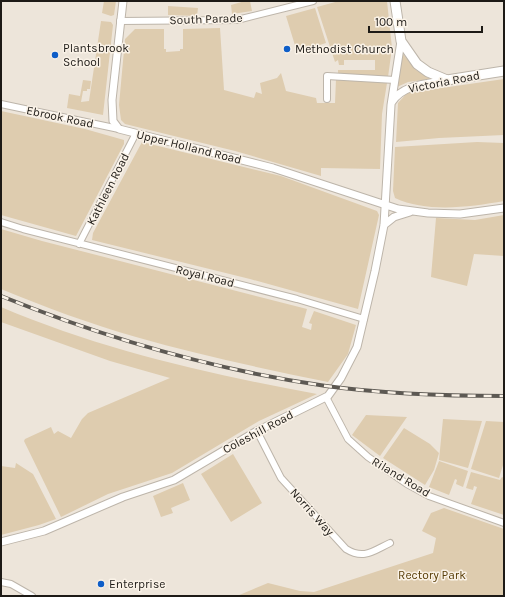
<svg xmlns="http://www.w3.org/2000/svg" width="505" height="597" viewBox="0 0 505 597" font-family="Karla,sans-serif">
  <rect width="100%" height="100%" fill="#ede5da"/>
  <path fill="#deccaf" d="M104 1H116L114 15 111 16 102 13Z
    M245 1H250L252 11 232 14 231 5Z
    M339 1H387L392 48 388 77 338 74V70H375V60H344V65H339L338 60 335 62 317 7Z
    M168 6 198 8 197 16 168 15Z
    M315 8 326 43 297 52 286 16Z
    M101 21 111 22 113 25 103 115 67 108 69 94 80 96 83 80 91 81 90 89H87V91H83L81 102 89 101Z
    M220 28 224 90 254 98 256 92 262 94 260 83 277 78 281 73 286 91 316 98 317 103H335L336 79 387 83 382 114 380 169 321 168V176L235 151 125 124 121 120 119 105 125 39 135 29H164V49H166V52L180 51V49H183V29Z
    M403 54 416 70 430 79 408 82 397 87Z
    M504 79V135L439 138 396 142 398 103 407 93Z
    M1 111 85 129 124 140V144L76 236 1 215Z
    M142 142 281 176 377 211 379 215 358 309 250 279 92 240 93 233Z
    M477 142 504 143V201C470 207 427 213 395 198L393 191 395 147Z
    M504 215V256L474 254 467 286 431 277 436 218 475 220Z
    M1 229 42 241 307 309 302 327 311 330 312 324 309 323 314 311 356 325 348 354 328 382C264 369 199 355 136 337 90 324 45 307 1 289Z
    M1 307C102 350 209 374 317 394L259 421 172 473 108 494 61 517 24 441 25 439 51 427 54 434 58 431 71 438 82 419 88 413 170 378 110 361 1 322Z
    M366 415 407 417 380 456 352 435Z
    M443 419 482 421 468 468 439 460Z
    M486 421 504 422V462L499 478 471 469Z
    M404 428 430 444 439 453 434 470 425 485 383 458Z
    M233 454 262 503 231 522 201 474Z
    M439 461 468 471 463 487 456 484 457 480 455 479 449 495 429 487Z
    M16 463 33 474 56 519 39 525 1 535V466L15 468Z
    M471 472 500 480 502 477 504 478V515L471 504 477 487 474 486 473 490 466 488Z
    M183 483 190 500 171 508 173 513 161 517 153 496Z
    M444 508 504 529V596H237L268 583 300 591 314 592 433 553 436 538 422 531 431 513Z"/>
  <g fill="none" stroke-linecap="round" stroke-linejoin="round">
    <g stroke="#bdb5aa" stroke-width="8">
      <path id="minor" d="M120 21 237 20 313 1
        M327 99V76L395 80
        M1 104 119 129
        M1 222 23 229 297 299 364 319
        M79 244 135 135
        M326 397 348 439 368 457 407 484 429 496 504 523
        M257 431 281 478 346 549C364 560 373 551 390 543
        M1 582 11 584 32 596"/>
    </g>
    <g stroke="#bdb5aa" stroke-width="9">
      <path id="tertiary" d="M123 1 112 100 113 121 119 129 273 168 398 209 428 213 460 214 504 208
        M392 102C403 84 428 84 447 80
        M384 225 394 217 410 212
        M1 542 44 531 123 497 174 480 257 431 328 396 341 378 357 347 375 271 384 225 391 105 401 41"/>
    </g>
    <g stroke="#bdb5aa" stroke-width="11">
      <path id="primary" d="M395 1 401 41 417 64 428 72 447 80 504 71"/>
    </g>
    <use href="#minor" stroke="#fff" stroke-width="6"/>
    <use href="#tertiary" stroke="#fff" stroke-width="7"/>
    <use href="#primary" stroke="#fff" stroke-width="9"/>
    <g stroke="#5d5953" stroke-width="4">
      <path id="rail" d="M1 296C105 338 215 370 326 386 385 394 445 396 504 396"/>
    </g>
    <use href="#rail" stroke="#faf2e7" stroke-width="2.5" stroke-dasharray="8" stroke-linecap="butt"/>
  </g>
  <g fill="#0f5ec8" stroke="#faf2e7" stroke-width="1.5">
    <circle cx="287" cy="49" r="4"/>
    <circle cx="55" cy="55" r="4"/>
    <circle cx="101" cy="584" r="4"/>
  </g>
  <g text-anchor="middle" stroke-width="3" stroke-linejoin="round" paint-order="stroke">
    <g font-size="12" fill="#1d1a16" stroke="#faf2e7">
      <text transform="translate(206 19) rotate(-2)" y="4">South Parade</text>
      <text transform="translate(444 82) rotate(-11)" y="4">Victoria Road</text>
      <text transform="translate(60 117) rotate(12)" y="4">Ebrook Road</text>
      <text transform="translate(189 147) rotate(14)" y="4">Upper Holland Road</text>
      <text transform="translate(108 189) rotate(-63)" y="4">Kathleen Road</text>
      <text transform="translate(205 276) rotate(14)" y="4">Royal Road</text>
      <text transform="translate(258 432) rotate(-28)" y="4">Coleshill Road</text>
      <text transform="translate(401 477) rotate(31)" y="4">Riland Road</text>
      <text transform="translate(312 512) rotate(48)" y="4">Norris Way</text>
    </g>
    <g font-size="12" fill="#1d1a16" stroke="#faf2e7" text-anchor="start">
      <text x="63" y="52">Plantsbrook<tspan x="63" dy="14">School</tspan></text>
      <text x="295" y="53">Methodist Church</text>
      <text x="109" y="588">Enterprise</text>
    </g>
    <g font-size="12" fill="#593e08" stroke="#faf2e7">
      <text x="432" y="579">Rectory Park</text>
    </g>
  </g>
  <rect width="505" height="597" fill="none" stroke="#1d1a16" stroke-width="4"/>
  <path d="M369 26v6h113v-6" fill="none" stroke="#1d1a16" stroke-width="2"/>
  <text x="375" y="26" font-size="12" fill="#1d1a16" stroke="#faf2e7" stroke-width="3" paint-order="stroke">100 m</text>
</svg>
